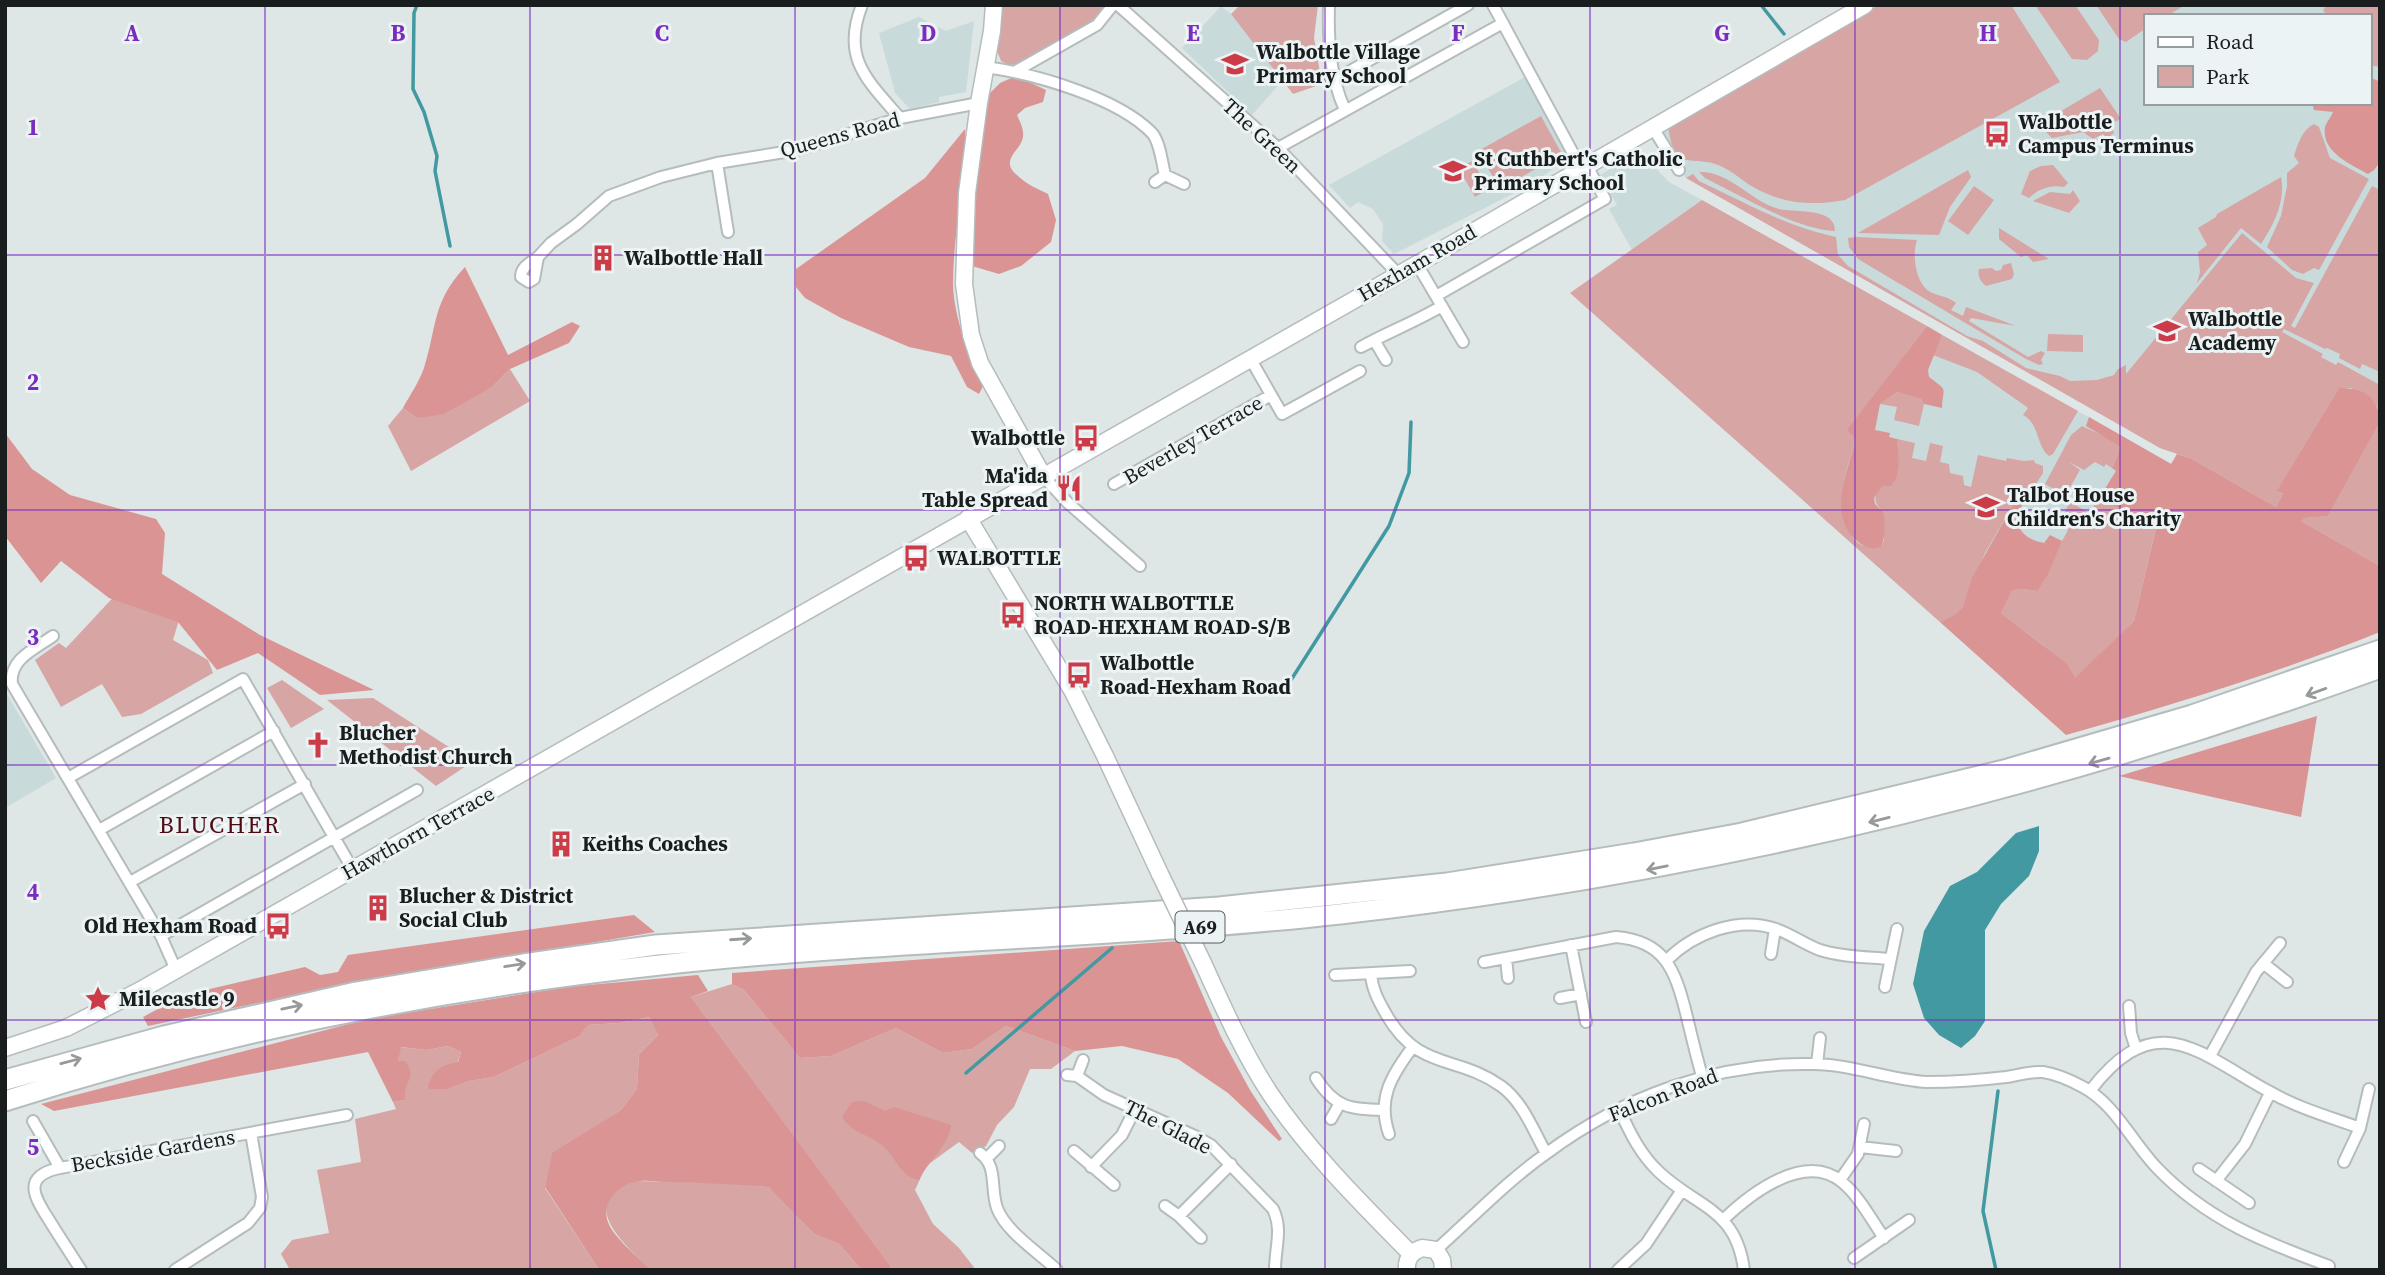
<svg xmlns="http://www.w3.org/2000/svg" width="2385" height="1275" viewBox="0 0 2385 1275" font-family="'Source Serif 4',serif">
  <rect width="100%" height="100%" fill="#dee6e6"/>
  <path fill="#c9dadb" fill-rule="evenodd" d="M1879 5H2380V566L2192 459 2160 448 1685 177 1655 130ZM2145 16H2369V103H2145Z
    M1221 6 1231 14 1283 80 1252 115 1182 48Z
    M919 17 946 31 974 21 966 92 939 97V102L910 109 895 93 879 33Z
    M1527 76 1572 157 1524 188 1394 254 1382 241 1383 224 1373 209 1358 202 1350 208 1329 185Z
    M1640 152 1669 182 1702 200 1632 250 1609 209 1617 205 1600 175Z
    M1927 326 2172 464 2134 621 2040 711 1797 495Z
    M5 691 56 778 5 808Z"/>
  <path fill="#d7a5a4" d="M1000 5H1106L1092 23 1019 64 1009 65 1001 61 996 48Z
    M1240 5H1318L1314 38 1322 84 1293 94 1231 14Z
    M1879 5H2011L2060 82 1845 200C1813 206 1783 204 1755 188 1742 181 1732 170 1718 165 1708 160 1687 162 1681 158 1671 150 1669 135 1668 123Z
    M2035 5H2075L2099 40 2098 51 2087 60 2072 59Z
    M2096 5H2185L2167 16H2145V29L2126 42 2119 39Z
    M2326 5H2380V67L2369 65V16H2329L2323 11Z
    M2100 88 2121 119 2110 124 2114 133 2111 135 2112 138 2109 140 2103 134 2093 139 2083 132 2052 138 2046 132 2047 121 2051 117Z
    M1541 116 1562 154 1500 189 1478 151Z
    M2314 124 2319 127 2330 158 2369 179 2319 270 2314 268 2303 274 2292 270 2267 247 2281 216 2287 186V173L2299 163 2294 156C2298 143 2302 130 2314 124Z
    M1472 161 1489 189 1475 197 1459 169Z
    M2053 165 2068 183 2064 187C2051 184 2038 189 2029 198L2021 194 2030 171 2041 166Z
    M1968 170 1971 177 1950 207 1939 235 1858 233Z
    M1699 172C1730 171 1750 201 1779 209 1797 213 1835 207 1835 231 1795 229 1742 196 1705 178Z
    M1693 174 1699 181C1744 202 1787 227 1836 237L1838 255 1848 266 1967 336 1983 341 2026 368 2060 376 2070 381 2097 380 2114 375 2118 369 2126 365V374L2242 233 2296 278 2314 283 2291 326 2295 328 2372 186 2380 190V372L2362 364 2360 369 2339 358 2340 354 2327 348 2325 349 2284 329 2282 332 2323 354 2321 357 2336 365 2338 362 2378 384 2380 382V414L2377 406 2351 388 2343 390 2340 388 2278 492 2283 494 2276 507 2192 459 2160 448 1686 178Z
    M2281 177C2286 201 2274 224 2261 244L2241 228 2197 283 2200 272 2198 252 2207 245 2198 228 2216 217 2217 214Z
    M1974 186 1994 200 1968 235 1948 221Z
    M2073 190 2080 201 2069 213 2033 201 2050 192 2070 194Z
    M1702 200 1927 326 1848 430 1854 437 1855 443C1844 478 1838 489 1848 525 1850 534 1855 543 1864 546 1869 548 1876 547 1881 547L1884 540V513C1864 495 1883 485 1898 471L1897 439 1915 443 1912 458 1926 461 1930 443 1943 446 1940 462 1949 464 1950 473 1963 476 1964 485 1971 487 1978 455 2006 461 2007 458 2024 461 2034 460 2035 463 2043 466V473L2023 504 2014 503 1985 553 1963 607 1956 615 1940 622 1570 293Z
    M1999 228 2049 259 2033 262 2027 255 2021 257 1999 239Z
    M1856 237 1917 240C1912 254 1915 283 1930 292 1938 296 1948 296 1956 303L1951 310 1963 316 1966 307 2016 326 1971 318 1969 321 2028 357 2041 351 2045 353 2041 360 2043 364 2039 365 2026 359 1858 259 1849 247 1848 238Z
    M2011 263 2014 274 2012 279 1986 286C1981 282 1977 276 1979 269L1992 268 1996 271 2001 270 2003 265Z
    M2048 334 2083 335V352L2047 351Z
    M1942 335 2078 411 2053 454 2049 456C2036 446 2040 424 2023 415L2028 408 2024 405 1977 372 1933 355Z
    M510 369 530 401 411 471 388 426 403 408 417 418 492 387Z
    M1897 392 1923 399 1924 404 1919 426 1894 420 1897 407 1880 404Z
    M2380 422V566L2301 521 2305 518 2328 516Z
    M2082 426 2110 439 2121 447 2112 468 2106 464 2104 467 2095 462 2084 470 2069 462 2080 470 2065 496 2045 484 2071 435Z
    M2099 498 2122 510 2158 519 2134 621 2075 679 2044 646 2001 613 2012 591 2020 589 2038 591C2048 575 2053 559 2061 543 2064 537 2067 533 2069 527L2062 517 2070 502 2089 513Z
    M121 589 179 620 173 640 208 660 213 673 141 714 122 717 102 684 61 707 35 660 59 643 66 648Z
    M282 680 324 709 291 728 267 688Z
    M373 698 472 762 436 786 327 700Z
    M732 984 744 990 800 1058 831 1056 896 1028 943 1053 972 1049 1006 1026 1075 1051 1051 1069H1030L1014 1107 997 1125 986 1146 972 1153 959 1142 926 1166 915 1190 933 1224 959 1248 976 1270H893L691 997Z
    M651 1017 658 1035 639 1054 637 1089 621 1110 552 1154 545 1188 599 1270H290L281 1254 292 1240 329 1233 317 1170 361 1162 355 1119 396 1109 393 1102 405 1100 398 1061 400 1047 427 1050 448 1046 461 1052 448 1089 469 1081 494 1077 580 1036 588 1025 619 1023Z
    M635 1181 723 1183 768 1187 814 1234 839 1244 862 1270H651C625 1245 574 1202 635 1181Z"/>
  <path fill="#d99493" d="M1016 76 1046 90 1043 102 1025 108 1017 115C1020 122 1024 129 1023 137 1021 151 998 160 1018 176 1026 184 1038 189 1048 194L1056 220 1051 242 1021 266 999 274 972 266 970 241 983 118 990 93 1000 83Z
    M2369 78 2377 80 2380 86V162L2374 170 2368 174C2350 164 2321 152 2325 127 2326 123 2331 117 2333 112L2314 110 2312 103H2369Z
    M965 129C966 181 953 233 953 284 954 319 969 355 983 386L979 394 967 387 951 356 909 347 841 318 805 298 796 287V269L925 178Z
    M465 267 508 355 572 322 580 326 569 343 510 369 492 387 444 414 417 418 403 408C410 395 419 382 424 368 437 327 432 302 465 267Z
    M1927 326 1942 335 1928 370 1929 377C1949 392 1943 386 1942 408L1924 404 1922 399 1897 392 1880 404 1875 430 1890 433 1889 437 1897 439C1898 454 1902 474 1891 486H1882L1874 498 1875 504 1884 513C1884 525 1886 536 1881 547 1870 550 1864 547 1856 540 1828 515 1847 472 1855 443L1854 437 1847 430Z
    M2340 387C2346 390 2350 388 2357 390 2372 394 2380 408 2380 422L2328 516 2305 518 2301 521 2380 566V632C2277 673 2172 705 2066 735L1940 622 1955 615 1963 607 1972 578 2014 503 2023 504C2011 525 2022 539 2044 543L2050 535 2062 541 2048 574 2038 591 2020 589 2012 591 2001 613 2067 664 2075 678 2134 621 2158 520 2122 510 2099 498 2116 471 2112 468 2121 447 2086 426 2089 417 2171 464 2177 454 2192 459 2276 507 2283 494 2277 491Z
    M5 433 32 469 70 495 156 519 165 533 162 574 260 635 374 690 320 695 258 653 217 670 178 622 109 598 61 561 41 583 5 536Z
    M2317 716 2301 817 2119 776Z
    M634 915 655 932 343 985 148 1026 143 1017 184 995 305 967 320 975 338 972 348 955Z
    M1179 941 1221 1037 1250 1090 1282 1139 1279 1141 1228 1093 1178 1059 1122 1046 1075 1051 1006 1026 972 1049 943 1053 896 1028 831 1056 800 1058 744 990 732 984V973Z
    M698 975 708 991 691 997 891 1267 889 1270H862L839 1244 814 1234 768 1187C736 1184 704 1183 671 1182 659 1182 645 1179 634 1182 617 1186 601 1204 608 1222 613 1237 639 1258 651 1270H599L545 1187 552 1153 621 1110 637 1089 639 1054 658 1035 650 1017 619 1023 588 1025 580 1036 494 1077 469 1081 448 1089H429L428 1085C436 1068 440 1066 458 1062L461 1052 448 1046 427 1050 401 1047 398 1061H405C418 1079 403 1080 405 1100L393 1102 368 1052 54 1111 41 1104 368 1019 567 987Z
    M864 1101 885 1111 894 1107 951 1125C949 1146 928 1161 919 1180 897 1175 896 1154 879 1143 864 1132 853 1134 842 1117L852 1102Z"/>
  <path fill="#4299a1" d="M2039 826V851L2029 876 2001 904 1985 930V1021L1975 1036 1961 1048 1939 1035 1924 1018 1913 984 1924 931 1950 886 1977 872 2016 833Z"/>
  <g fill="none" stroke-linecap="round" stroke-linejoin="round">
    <path stroke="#4299a1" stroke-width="3.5" d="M417 5 414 13 413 89 424 112 437 156 435 171 450 246
      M1761 5 1784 34
      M1291 680 1389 526 1409 473 1411 422
      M966 1073 1112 948
      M1996 1270 1983 1211 1998 1091"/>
    <g stroke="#b5bcbd" stroke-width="14">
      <path id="street" d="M862 5C841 58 867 80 900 118
        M1118 5 1278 148 1398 274
        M1329 5C1328 42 1330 77 1345 110
        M1493 5 1581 168
        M986 67C1034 74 1117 97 1152 133 1160 142 1162 163 1165 175
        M1016 71 1097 25 1113 5
        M1334 80 1468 5
        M1653 128 1679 170
        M1278 148 1503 23
        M717 163 728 232
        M1155 182 1165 175 1184 184
        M538 257C530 263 521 267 521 277L529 282 534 279 538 257 551 243 577 224 609 196 661 177 717 163 797 150 900 118 979 103
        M1417 264 1463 342
        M1436 296 1605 199 1587 166
        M1374 340 1386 360
        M1361 347C1388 332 1415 322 1442 306
        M1250 358 1282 414 1360 371
        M1043 476 1068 503 1140 566
        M1114 484 1271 395
        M53 636C35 649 9 659 12 684L161 936 176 970
        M68 778 243 679 353 870
        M99 830 274 731
        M130 882 305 784
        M161 936 417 790
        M1571 945 1586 1022
        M1771 954 1775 929
        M1506 958 1508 978
        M1667 960C1694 933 1738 916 1776 929 1791 934 1804 944 1820 950 1842 957 1867 957 1889 959
        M1484 962 1616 937C1665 941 1675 970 1686 1013 1691 1034 1696 1055 1702 1076
        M2263 963 2287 982
        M1371 974C1372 989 1378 1000 1386 1014 1419 1072 1456 1054 1501 1086 1523 1102 1533 1130 1546 1153
        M1335 975 1410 971
        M1885 987 1897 929
        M1560 998 1581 994
        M2129 1006 2131 1033 2136 1049
        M2210 1056 2256 972 2280 943
        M1817 1064 1820 1038
        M1067 1075 1077 1076 1104 1095 1197 1137 1211 1145 1273 1209C1283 1230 1275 1247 1275 1270
        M1077 1076 1083 1060
        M1316 1078C1335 1108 1350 1109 1383 1110
        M2090 1091C2156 1005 2197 1052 2270 1092 2298 1108 2330 1117 2360 1128
        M1619 1109C1630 1133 1640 1154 1659 1172 1697 1208 1736 1208 1744 1270
        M1331 1119 1340 1103
        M33 1121 60 1168
        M1389 1134C1377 1099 1391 1076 1412 1048
        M1860 1147 1896 1151
        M1074 1151 1114 1185
        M980 1153C998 1166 990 1188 997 1208 1006 1232 1038 1252 1057 1270
        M987 1158 999 1146
        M2344 1162 2360 1128 2369 1089
        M1091 1167 1122 1135 1135 1109
        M2199 1169 2249 1203
        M1840 1180 1858 1154 1864 1124
        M2216 1181 2245 1144 2270 1093
        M1165 1206 1179 1216 1201 1238
        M1179 1216 1231 1164
        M1723 1220C1750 1194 1805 1151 1842 1182 1859 1196 1871 1219 1884 1238
        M1436 1250C1472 1218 1507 1181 1547 1153 1624 1096 1717 1062 1813 1064 1851 1064 1889 1080 1927 1082 1953 1082 1981 1080 2006 1077 2019 1075 2030 1071 2043 1072 2057 1074 2070 1080 2083 1087 2115 1104 2132 1142 2157 1168 2207 1220 2264 1242 2329 1266
        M1854 1258 1909 1220
        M81 1270C72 1256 63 1242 54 1228 39 1203 16 1177 60 1168L347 1115
        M175 1270 248 1223 260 1208 262 1197 251 1133
        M1618 1270 1646 1244 1682 1190"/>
    </g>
    <g stroke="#b5bcbd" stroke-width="19">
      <path id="secondary" d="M994 5 992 31 979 103 967 193 964 284 971 335 980 363 1043 476
        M968 518 1072 690 1105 756 1160 874
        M1203 963C1223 1007 1243 1052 1269 1092 1309 1152 1361 1203 1411 1254
        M5 1048 66 1028 139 991 1426 259 1865 5
        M1407 1270C1406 1259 1411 1252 1422 1248L1436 1250 1442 1260 1443 1270"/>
    </g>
    <g stroke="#b5bcbd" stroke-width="23">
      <path id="highway" d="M5 1080 164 1036 356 992 523 964 656 945 1219 907 1447 883 1634 853 1742 833 2004 770 2192 715 2380 650
        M5 1101C217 1033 439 989 660 965 886 940 1114 939 1340 914 1695 874 2044 791 2380 668"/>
    </g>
    <use href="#street" stroke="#fff" stroke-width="10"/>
    <use href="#secondary" stroke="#fff" stroke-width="16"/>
    <use href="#highway" stroke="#fff" stroke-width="19"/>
    <g stroke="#b5bcbd" stroke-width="19" stroke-linecap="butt">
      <path id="secondary-bridge" d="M1160 874 1203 963"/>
    </g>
    <use href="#secondary-bridge" stroke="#fff" stroke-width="16"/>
  </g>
  <defs><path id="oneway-shaft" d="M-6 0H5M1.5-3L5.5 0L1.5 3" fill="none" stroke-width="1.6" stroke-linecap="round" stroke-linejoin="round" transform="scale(1.75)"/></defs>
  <g stroke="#989999">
    <use href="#oneway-shaft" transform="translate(2316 692) rotate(160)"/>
    <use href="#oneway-shaft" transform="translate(2099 761) rotate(164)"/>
    <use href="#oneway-shaft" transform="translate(1879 820) rotate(166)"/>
    <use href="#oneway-shaft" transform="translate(1657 868) rotate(169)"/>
    <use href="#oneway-shaft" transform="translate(741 939) rotate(-4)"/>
    <use href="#oneway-shaft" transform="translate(515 965) rotate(-9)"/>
    <use href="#oneway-shaft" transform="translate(292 1007) rotate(-12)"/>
    <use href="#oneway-shaft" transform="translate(71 1061) rotate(-15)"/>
  </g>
  <path fill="none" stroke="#7b2cbf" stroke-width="2" stroke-opacity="0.55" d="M265 5V1270M530 5V1270M795 5V1270M1060 5V1270M1325 5V1270M1590 5V1270M1855 5V1270M2120 5V1270M5 255H2380M5 510H2380M5 765H2380M5 1020H2380"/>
  <defs>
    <g id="school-bare" transform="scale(2.1)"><path d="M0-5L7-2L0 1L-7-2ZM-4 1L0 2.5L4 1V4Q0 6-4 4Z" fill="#cb3b48" stroke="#ebf3f4" stroke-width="2.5" paint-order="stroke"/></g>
    <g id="bus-bare" transform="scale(2.1)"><path d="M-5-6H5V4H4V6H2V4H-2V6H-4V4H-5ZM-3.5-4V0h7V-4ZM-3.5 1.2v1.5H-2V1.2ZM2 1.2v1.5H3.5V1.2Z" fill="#cb3b48" stroke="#ebf3f4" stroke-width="2.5" paint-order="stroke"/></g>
    <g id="building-bare" transform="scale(2.1)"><path d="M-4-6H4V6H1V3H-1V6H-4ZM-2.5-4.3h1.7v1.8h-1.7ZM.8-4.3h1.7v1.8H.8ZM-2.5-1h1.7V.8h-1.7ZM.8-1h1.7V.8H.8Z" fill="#cb3b48" stroke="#ebf3f4" stroke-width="2.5" paint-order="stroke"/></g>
    <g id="restaurant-bare" transform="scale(2.1)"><path d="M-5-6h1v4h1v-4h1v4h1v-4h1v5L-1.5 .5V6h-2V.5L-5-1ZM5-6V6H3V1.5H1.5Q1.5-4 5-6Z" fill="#cb3b48" stroke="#ebf3f4" stroke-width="2.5" paint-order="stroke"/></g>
    <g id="church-bare" transform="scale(2.1)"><path d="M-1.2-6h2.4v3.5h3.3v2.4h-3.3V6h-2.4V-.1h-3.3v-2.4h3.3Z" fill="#cb3b48" stroke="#ebf3f4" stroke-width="2.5" paint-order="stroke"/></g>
    <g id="sight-bare" transform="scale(2.1)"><path d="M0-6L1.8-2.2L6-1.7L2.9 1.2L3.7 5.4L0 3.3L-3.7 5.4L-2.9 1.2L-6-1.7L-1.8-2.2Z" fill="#cb3b48" stroke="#ebf3f4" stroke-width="2.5" paint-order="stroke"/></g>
  </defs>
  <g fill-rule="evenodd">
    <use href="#school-bare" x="1235" y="64"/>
    <use href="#bus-bare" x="1997" y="134"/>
    <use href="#school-bare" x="1453" y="171"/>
    <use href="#building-bare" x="603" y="258"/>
    <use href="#school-bare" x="2167" y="331"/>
    <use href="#bus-bare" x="1086" y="438"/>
    <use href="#restaurant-bare" x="1069" y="488"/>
    <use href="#school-bare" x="1986" y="507"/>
    <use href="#bus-bare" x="916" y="558"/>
    <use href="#bus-bare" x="1013" y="615"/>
    <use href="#bus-bare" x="1079" y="675"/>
    <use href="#church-bare" x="318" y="745"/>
    <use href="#building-bare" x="561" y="844"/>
    <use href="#building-bare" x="378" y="908"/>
    <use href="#bus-bare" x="278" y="926"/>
    <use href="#sight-bare" x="98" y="999"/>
  </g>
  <g text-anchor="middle" stroke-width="6" stroke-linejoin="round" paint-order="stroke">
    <rect fill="#ebf3f4" stroke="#595d5e" stroke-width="2" x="1175.5" y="911.5" width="49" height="31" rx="5"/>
    <g font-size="19" font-weight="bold" fill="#1a1d1d">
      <text x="1200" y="934">A69</text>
    </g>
    <g font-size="21" font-weight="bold" fill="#1a1d1d" stroke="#ebf3f4" text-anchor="start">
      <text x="1256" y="59">Walbottle Village<tspan x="1256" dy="24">Primary School</tspan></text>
      <text x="2018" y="129">Walbottle<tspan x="2018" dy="24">Campus Terminus</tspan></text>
      <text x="1474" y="166">St Cuthbert's Catholic<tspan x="1474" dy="24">Primary School</tspan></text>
      <text x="624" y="265">Walbottle Hall</text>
      <text x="2188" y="326">Walbottle<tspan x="2188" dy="24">Academy</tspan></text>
      <text x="1065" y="445" text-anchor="end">Walbottle</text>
      <text x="1048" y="483" text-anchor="end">Ma'ida<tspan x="1048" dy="24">Table Spread</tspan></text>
      <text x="2007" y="502">Talbot House<tspan x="2007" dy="24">Children's Charity</tspan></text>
      <text x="937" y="565">WALBOTTLE</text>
      <text x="1034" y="610">NORTH WALBOTTLE<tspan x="1034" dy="24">ROAD-HEXHAM ROAD-S/B</tspan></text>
      <text x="1100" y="670">Walbottle<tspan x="1100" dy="24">Road-Hexham Road</tspan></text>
      <text x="339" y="740">Blucher<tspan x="339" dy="24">Methodist Church</tspan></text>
      <text x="582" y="851">Keiths Coaches</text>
      <text x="399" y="903">Blucher &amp; District<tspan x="399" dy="24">Social Club</tspan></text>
      <text x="257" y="933" text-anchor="end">Old Hexham Road</text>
      <text x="119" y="1006">Milecastle 9</text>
    </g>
    <g font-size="21" fill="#1a1d1d" stroke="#ebf3f4">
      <text transform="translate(840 135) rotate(-15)" y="7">Queens Road</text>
      <text transform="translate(1262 136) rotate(43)" y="7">The Green</text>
      <text transform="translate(1417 263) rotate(-30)" y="7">Hexham Road</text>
      <text transform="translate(1193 440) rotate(-30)" y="7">Beverley Terrace</text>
      <text transform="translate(418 833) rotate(-29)" y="7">Hawthorn Terrace</text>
      <text transform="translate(1663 1095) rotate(-21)" y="7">Falcon Road</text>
      <text transform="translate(1168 1127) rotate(27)" y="7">The Glade</text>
      <text transform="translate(153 1151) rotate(-10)" y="7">Beckside Gardens</text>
    </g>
    <g font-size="24" letter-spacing="2" fill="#500a13" stroke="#ebf3f4">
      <text x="220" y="833">BLUCHER</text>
    </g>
  </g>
  <g font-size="23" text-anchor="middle" font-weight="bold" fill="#7b2cbf" stroke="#ebf3f4" stroke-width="6" stroke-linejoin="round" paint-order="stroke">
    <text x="132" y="41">A</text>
    <text x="398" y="41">B</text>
    <text x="662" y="41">C</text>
    <text x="928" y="41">D</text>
    <text x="1193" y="41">E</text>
    <text x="1458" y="41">F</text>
    <text x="1722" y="41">G</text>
    <text x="1988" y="41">H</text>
    <text x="33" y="135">1</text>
    <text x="33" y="390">2</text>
    <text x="33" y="645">3</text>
    <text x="33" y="900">4</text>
    <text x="33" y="1155">5</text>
  </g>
  <rect width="2385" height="1275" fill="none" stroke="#1a1d1d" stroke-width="14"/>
  <rect x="2144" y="14" width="228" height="91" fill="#ebf3f4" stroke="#979d9e" stroke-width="2"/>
  <rect x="2158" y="37" width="35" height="10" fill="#ffffff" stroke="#979d9e" stroke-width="2"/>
  <text x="2206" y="49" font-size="21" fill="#1a1d1d">Road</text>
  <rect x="2158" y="66" width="35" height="21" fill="#d7a5a4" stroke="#979d9e" stroke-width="2"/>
  <text x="2206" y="84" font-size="21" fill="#1a1d1d">Park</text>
</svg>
